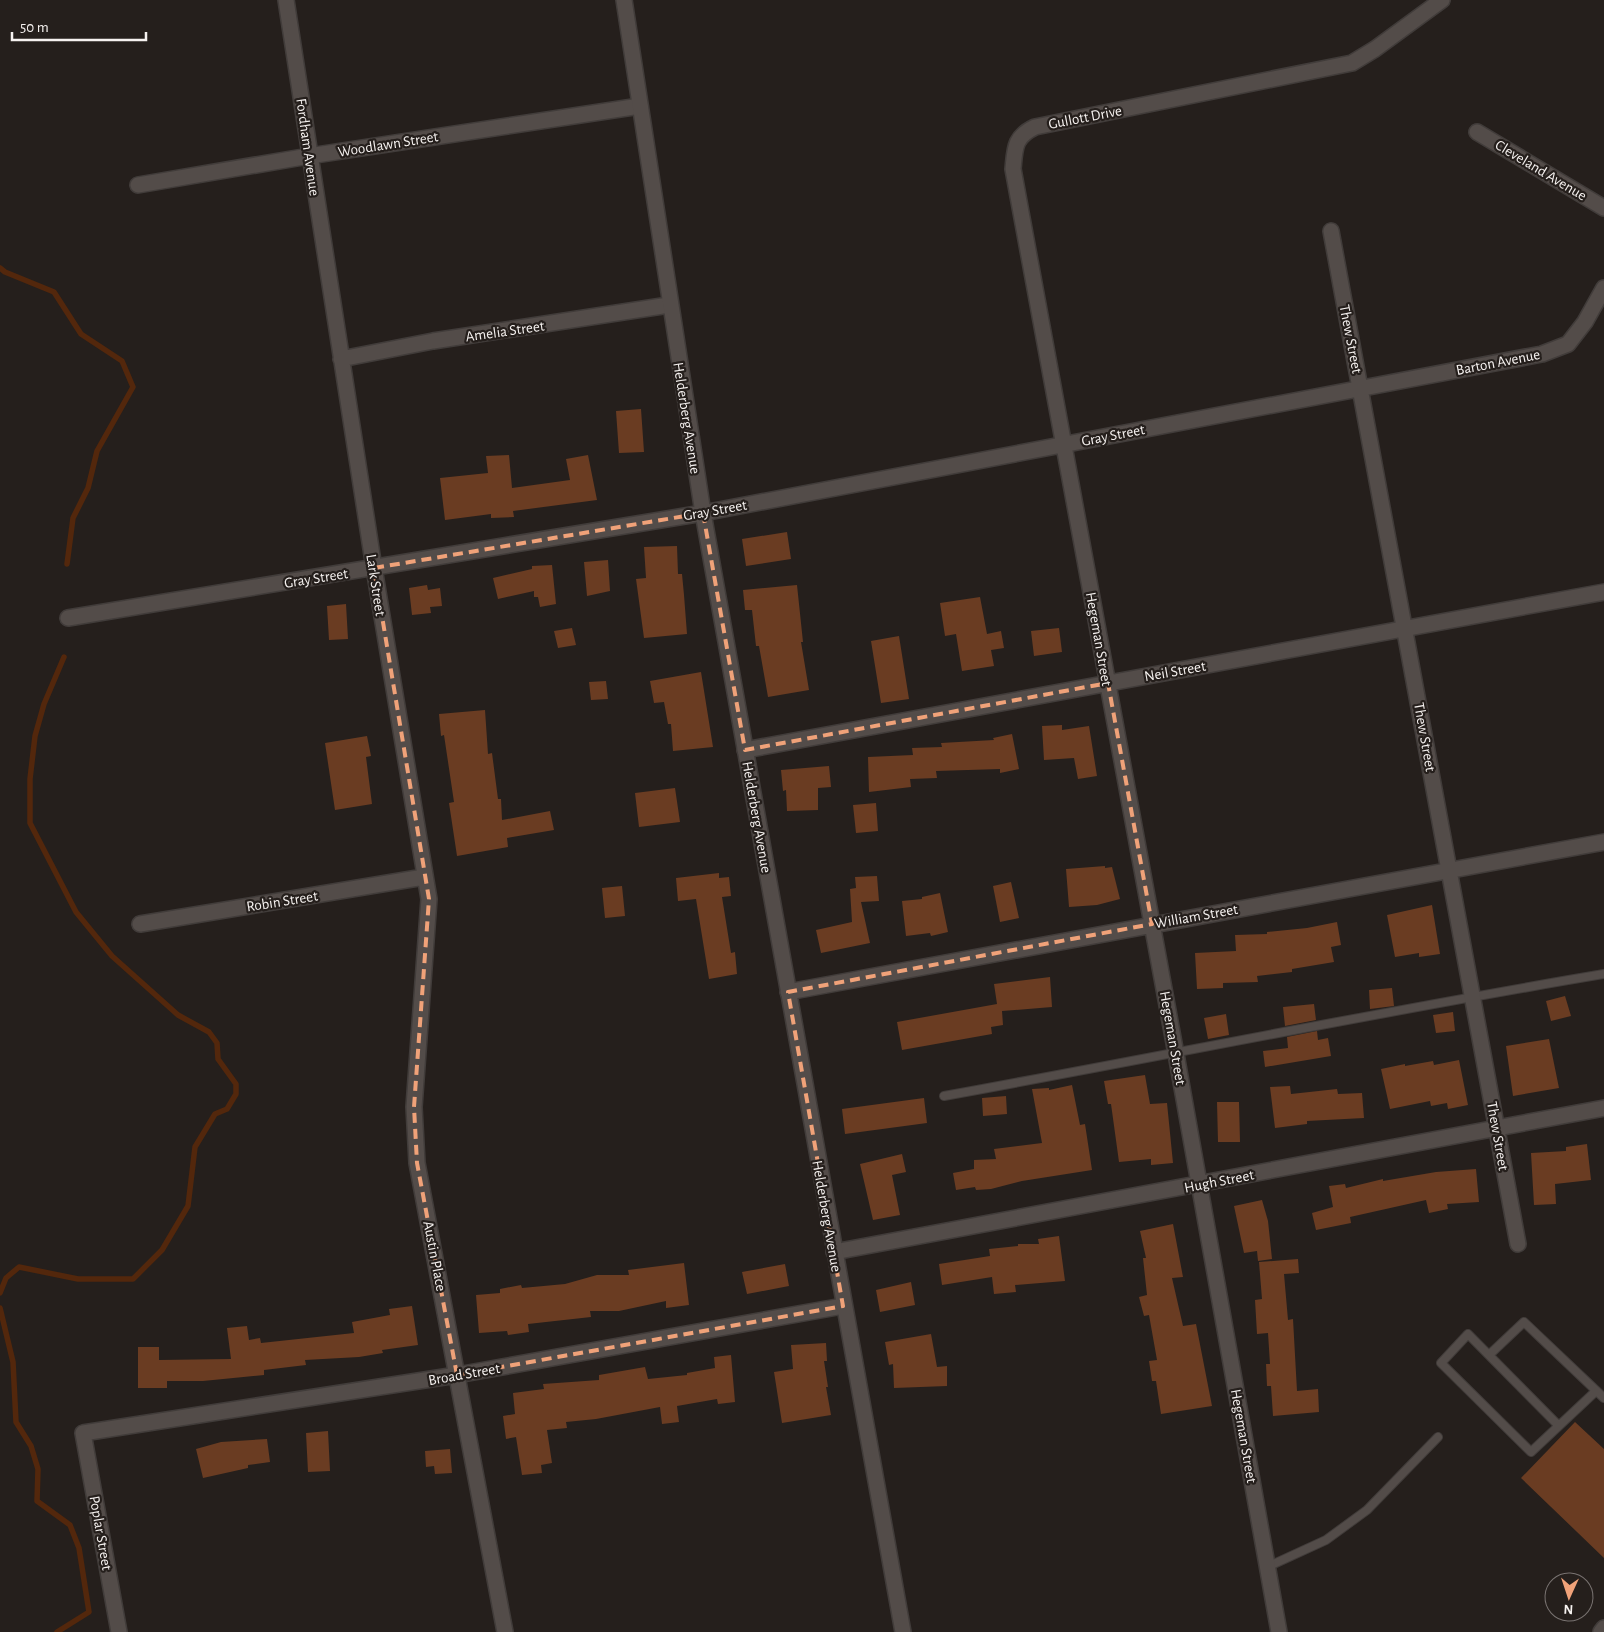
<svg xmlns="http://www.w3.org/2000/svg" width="1604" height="1632" viewBox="0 0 1604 1632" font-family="'Alegreya Sans',sans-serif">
  <rect width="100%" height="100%" fill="#251f1c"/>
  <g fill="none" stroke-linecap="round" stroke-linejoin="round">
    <path stroke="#53270c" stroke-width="5.5" d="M0 268 5 272 54 292 81 334 122 361 133 387 97 451 88 488 73 518 67 564
      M0 1293 6 1278 19 1267 78 1279H133L162 1250 188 1206 195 1147 215 1114 227 1109 236 1094V1084L218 1059 217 1043 209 1032 178 1015 112 956 76 912 30 823V779L35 736 44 704 64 657
      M0 1308 13 1362 16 1422 31 1446 38 1469 37 1501 70 1525 79 1548 89 1612 57 1632"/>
  </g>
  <path fill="#6a3c22" d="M641 409 644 452 619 453 616 411Z
    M509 455 512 488 570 480 566 459 588 455 597 500 513 511 514 517 491 518V514L445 520 440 478 488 473 486 456Z
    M787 532 791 559 746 566 742 539Z
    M677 546 678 574H682L684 595 687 634 644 638 636 579 646 578 644 547Z
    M608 560 610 591 587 596 584 562Z
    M552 565 556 604 540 607 538 597H534V591L498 599 493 578 532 569V566Z
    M427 585 428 590 440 588 442 606 430 607 431 613 412 615 409 588Z
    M797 585 803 642H801L809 690 768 697 759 646H756L752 610H745L743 590Z
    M980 597 987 634 1001 631 1004 648 991 650 994 666 962 671 956 634 945 636 940 603Z
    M346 604 348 639 329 640 327 606Z
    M572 628 576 645 558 648 554 631Z
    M1059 628 1062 652 1034 656 1031 631Z
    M899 636 909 699 881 703 871 641Z
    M701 672 713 747 673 751 671 724H668L664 702 654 703 650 681Z
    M606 681 608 699 591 700 589 682Z
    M485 710 488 754 492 753 498 799H501L502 820 550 811 554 830 507 838 508 847 457 856 449 803 454 802 444 735 441 736 439 714Z
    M1062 725V730L1089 726 1097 776 1078 779 1074 758 1044 760 1042 726Z
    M1012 734 1019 769 1000 773V769L936 771 937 778 910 779 911 787 869 792 868 757 913 755 912 748 942 747 941 743 994 740 993 738Z
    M367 736 371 756 366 757 372 804 335 810 325 743Z
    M829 766 831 787 818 788V810L787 811 786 790 783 791 781 770Z
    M675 788 680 822 639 827 635 793Z
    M876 803 878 831 856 833 853 805Z
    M1105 866V868L1112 867 1120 899 1097 905 1069 907 1066 869Z
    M719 873V878L729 877 731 896 722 897 731 953 735 952 737 974 709 979 696 899 678 901 676 878Z
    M877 876 879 901 861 902 870 943 821 953 816 930 852 922 850 889 856 888 855 877Z
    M1011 882 1019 918 1000 922 993 886Z
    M622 886 625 916 605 918 602 888Z
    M940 893 948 932 931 936 930 933 906 936 902 901 922 899V897Z
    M1432 905 1440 954 1419 957V953L1395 957 1387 915Z
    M1337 922 1341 945 1331 947 1334 962 1292 969V972L1257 976 1258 982 1223 983V988L1197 989 1195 953 1236 951 1235 935 1267 934V932L1307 928Z
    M1050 977 1052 1007 1002 1011 1003 1025 991 1027 992 1034 902 1050 897 1022 997 1004 994 984Z
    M1392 988 1394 1006 1370 1009 1369 990Z
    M1565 996 1571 1016 1551 1021 1546 1001Z
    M1314 1004 1316 1020 1285 1026 1283 1007Z
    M1453 1012 1455 1031 1436 1033 1433 1015Z
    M1226 1014 1229 1035 1208 1039 1204 1018Z
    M1317 1031 1318 1040 1328 1038 1331 1056 1265 1067 1263 1051 1288 1048 1287 1037Z
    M1549 1039 1559 1088 1513 1096 1506 1046Z
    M1459 1060 1468 1105 1448 1109 1447 1103 1431 1106 1430 1101 1390 1109 1381 1069 1405 1064V1066L1433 1061 1434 1065Z
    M1145 1075 1150 1104 1167 1103 1173 1163 1151 1165V1159L1119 1162 1111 1104H1108L1104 1081Z
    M1072 1085 1080 1125 1085 1124 1092 1170 1022 1181 991 1189 976 1190 975 1187 956 1190 953 1173 974 1169V1160L996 1159 994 1149 1042 1143 1032 1089 1049 1088V1090Z
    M1290 1086 1291 1094 1337 1089 1338 1094 1362 1093 1364 1118 1307 1121V1124L1275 1128 1270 1087Z
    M1006 1096 1007 1114 983 1116 982 1098Z
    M924 1098 927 1123 845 1134 842 1109Z
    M1217 1102H1239L1240 1142H1218Z
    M1587 1144 1591 1180 1555 1184 1556 1204 1534 1205 1531 1153 1566 1151V1147Z
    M902 1154 906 1172 892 1175 900 1215 873 1220 860 1164Z
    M1476 1169 1479 1202 1447 1204 1448 1209 1429 1213 1426 1200 1350 1217 1351 1223 1316 1230 1312 1213 1333 1207 1329 1186 1345 1184 1346 1188 1383 1179V1181L1436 1172Z
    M1262 1200 1268 1221 1272 1259 1258 1261 1257 1251 1244 1253 1234 1206Z
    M1173 1224 1183 1277 1172 1278 1183 1326 1196 1324 1212 1406 1161 1414 1156 1381H1152L1149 1361 1157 1360 1149 1315 1144 1316 1139 1297 1147 1295 1143 1258H1146L1140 1231Z
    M1059 1236 1065 1281 1015 1285 1016 1292 994 1294 992 1277 942 1285 939 1264 990 1256 989 1249 1018 1246V1244H1039L1038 1239Z
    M1298 1259 1299 1273 1284 1274 1288 1320 1293 1319 1297 1391 1318 1389 1319 1412 1273 1416 1271 1386H1267L1266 1364H1270L1268 1333 1257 1334 1255 1300 1262 1299 1259 1262Z
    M684 1263 689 1305 666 1308V1301L619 1311H590L591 1317 528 1324 529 1332 508 1335 507 1331 479 1333 476 1295 500 1293V1289L521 1285 522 1288 565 1284 597 1275H629L628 1270Z
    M785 1264 789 1286 747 1294 742 1272Z
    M911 1282 915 1305 880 1312 876 1290Z
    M412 1306 418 1345 382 1350 383 1353 359 1357 305 1360 306 1365 264 1370V1375L203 1381H167V1388H138V1347H159V1360L231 1359 227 1328 247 1326 249 1340 260 1338 261 1343 354 1333 352 1322 390 1315 389 1309Z
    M931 1334 937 1367 947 1366V1386L894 1388 893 1364 889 1365 885 1342Z
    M826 1343 827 1361H824L828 1387H826L831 1415 782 1423 774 1372 793 1369 791 1345Z
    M731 1355 735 1402 718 1404 717 1399 677 1406 679 1422 662 1424 660 1407 596 1419 566 1422 567 1428 547 1430 552 1463 541 1465 542 1473 522 1475 516 1437 506 1439 503 1416 515 1414 513 1393 544 1389 543 1384 599 1380V1375L645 1367 648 1379 687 1375V1373L715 1368 714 1357Z
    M1575 1422 1604 1449V1558L1521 1478Z
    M328 1431 330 1471 308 1472 306 1433Z
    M267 1439 270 1462 248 1465V1468L203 1478 196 1449 221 1442Z
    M450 1449 452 1473 435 1474 434 1466 426 1467 425 1451Z"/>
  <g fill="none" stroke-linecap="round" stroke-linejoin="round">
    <g stroke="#413c3a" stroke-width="10">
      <path id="service" d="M944 1096C1164 1056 1383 1011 1604 974
        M1489 1355 1524 1322 1604 1398
        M1559 1426 1468 1334 1441 1363 1531 1452 1596 1391
        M1267 1567 1326 1540 1367 1510 1438 1437"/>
    </g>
    <g stroke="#413c3a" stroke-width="18">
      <path id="minor" d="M286 0 374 568 429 899 414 1107 417 1163 505 1632
        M1477 132 1604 208
        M138 185 309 156 640 106
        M1331 231 1518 1244
        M341 359 433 341 669 305
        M68 618 703 513 1542 354 1568 344 1585 322 1604 288
        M745 750 1604 592
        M140 924 424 877
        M788 992 1604 842
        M834 1252 1604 1108
        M119 1632 83 1433 457 1375 843 1306
        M1279 1632 1176 1054 1013 169C1015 148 1014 137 1035 127L1352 63 1375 49 1442 0"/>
    </g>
    <g stroke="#413c3a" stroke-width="18">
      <path id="tertiary" d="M624 0 703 513 903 1632
        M1601 1632 1604 1628"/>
    </g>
    <use href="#service" stroke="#534c49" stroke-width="8"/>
    <use href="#minor" stroke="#534c49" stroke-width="15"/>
    <use href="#tertiary" stroke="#534c49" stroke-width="15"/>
  </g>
  <path fill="none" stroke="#f0a279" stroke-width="4" stroke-dasharray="10 6" stroke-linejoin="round" d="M703 513 745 750 1108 683 1152 924 788 992 843 1306 457 1375 417 1163 414 1107 429 899 374 568Z"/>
  <g text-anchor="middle" stroke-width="4.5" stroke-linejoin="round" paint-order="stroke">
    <g font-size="15" fill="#f6f2f0" stroke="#251f1c">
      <text transform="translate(1085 117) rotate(-11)" y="5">Gullott Drive</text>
      <text transform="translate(388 144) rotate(-9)" y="5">Woodlawn Street</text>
      <text transform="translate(308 147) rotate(82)" y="5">Fordham Avenue</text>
      <text transform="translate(1541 170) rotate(31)" y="5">Cleveland Avenue</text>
      <text transform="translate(505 331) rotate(-8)" y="5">Amelia Street</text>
      <text transform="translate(1351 339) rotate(79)" y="5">Thew Street</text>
      <text transform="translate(1498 362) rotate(-11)" y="5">Barton Avenue</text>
      <text transform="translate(687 418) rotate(81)" y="5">Helderberg Avenue</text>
      <text transform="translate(1113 435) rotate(-11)" y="5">Gray Street</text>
      <text transform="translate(715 510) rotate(-10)" y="5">Gray Street</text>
      <text transform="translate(316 578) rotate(-9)" y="5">Gray Street</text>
      <text transform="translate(376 585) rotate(81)" y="5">Lark Street</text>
      <text transform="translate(1099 639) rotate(80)" y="5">Hegeman Street</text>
      <text transform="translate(1175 671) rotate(-10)" y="5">Neil Street</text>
      <text transform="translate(1425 737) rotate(80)" y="5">Thew Street</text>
      <text transform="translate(757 817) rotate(80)" y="5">Helderberg Avenue</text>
      <text transform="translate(282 901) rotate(-9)" y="5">Robin Street</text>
      <text transform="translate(1196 916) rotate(-10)" y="5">William Street</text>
      <text transform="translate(1173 1038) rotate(80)" y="5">Hegeman Street</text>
      <text transform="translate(1498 1136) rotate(80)" y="5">Thew Street</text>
      <text transform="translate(1219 1181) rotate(-11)" y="5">Hugh Street</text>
      <text transform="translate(827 1216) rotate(80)" y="5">Helderberg Avenue</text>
      <text transform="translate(435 1256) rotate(79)" y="5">Austin Place</text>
      <text transform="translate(464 1374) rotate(-10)" y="5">Broad Street</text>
      <text transform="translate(1244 1436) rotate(80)" y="5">Hegeman Street</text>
      <text transform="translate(101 1533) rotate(80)" y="5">Poplar Street</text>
    </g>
  </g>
  <g transform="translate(1569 1597) rotate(183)"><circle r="24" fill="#251f1c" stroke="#797371"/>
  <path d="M0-4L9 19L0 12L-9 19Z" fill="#f0a279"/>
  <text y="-8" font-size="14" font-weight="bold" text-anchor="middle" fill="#f6f2f0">N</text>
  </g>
  <path d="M12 32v8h134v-8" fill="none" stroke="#f6f2f0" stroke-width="2.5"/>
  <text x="20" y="32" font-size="15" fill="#f6f2f0" stroke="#251f1c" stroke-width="4" paint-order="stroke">50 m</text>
</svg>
